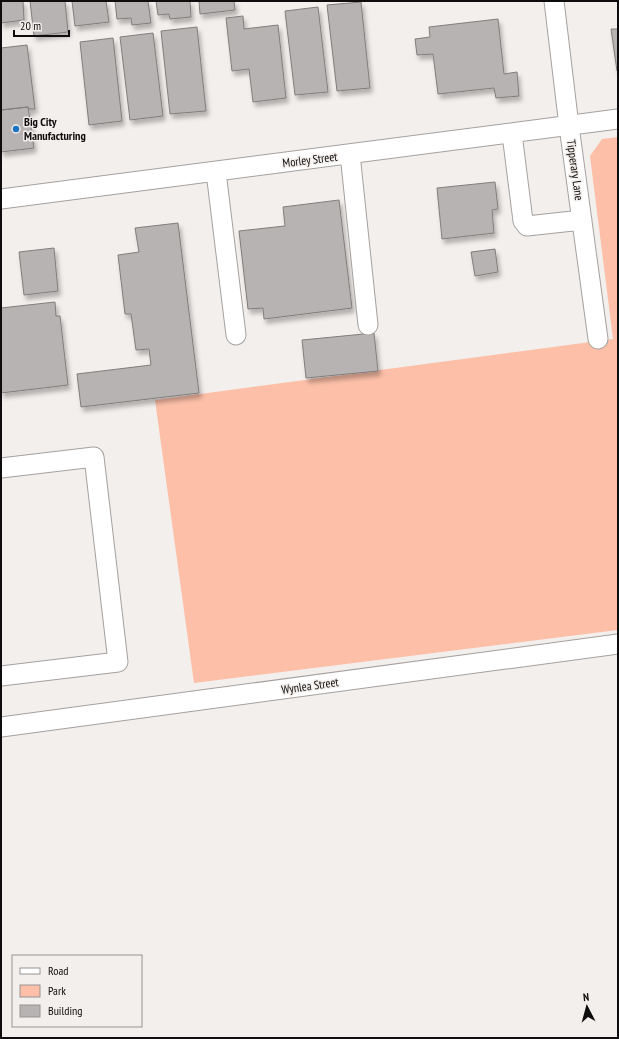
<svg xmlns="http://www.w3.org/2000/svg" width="619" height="1039" viewBox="0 0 619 1039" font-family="'PT Sans Narrow',sans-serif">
  <defs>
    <filter id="shadow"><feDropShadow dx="2.5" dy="4.5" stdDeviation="2" flood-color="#0004"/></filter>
  </defs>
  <rect width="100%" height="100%" fill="#f3efed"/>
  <path fill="#fdbfa8" d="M618 137V630L194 683 155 400 613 339 590 156 602 139Z"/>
  <path fill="#b7b3b2" stroke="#817d7c" filter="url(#shadow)" d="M1 1H23L24 20 1 23Z
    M30 1H65L68 32 34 36Z
    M72 1H106L109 22 75 26Z
    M115 1H148L151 23 132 25 131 18 117 19Z
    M156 1H190L191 17 170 19 169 14 158 15Z
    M199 1H234L235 10 200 14Z
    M361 2 370 88 337 91 327 5Z
    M318 7 328 92 295 95 285 11Z
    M243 16 244 29 278 25 286 98 253 102 249 69 232 71 226 18Z
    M498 19 504 74 517 72 519 96 496 98 494 88 438 94 433 54 417 55 415 39 430 37 429 27Z
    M197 27 206 111 170 114 161 31Z
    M611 29H618V71H617Z
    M153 33 163 116 130 120 120 37Z
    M113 38 122 121 89 125 80 42Z
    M27 45 35 109H29L28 107 1 110V48Z
    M28 107 34 148 1 152V110Z
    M495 182 498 209 492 210 494 233 442 239 437 188Z
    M339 200 352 308 264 319 263 308 248 309 239 231 285 226 283 207Z
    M178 223 199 393 81 407 77 374 151 365 149 349 136 350 131 314H125L118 255 139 252 135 228Z
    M54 248 58 291 24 295 19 252Z
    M495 249 498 272 475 276 471 252Z
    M55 302 56 316H60L68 385 1 393V308Z
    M374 333 378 371 306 378 302 340Z"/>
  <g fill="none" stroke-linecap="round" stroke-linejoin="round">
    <g stroke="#a4a09e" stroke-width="21">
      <path id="minor" d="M554 1 569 126 598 339
        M512 134 523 221 527 226 582 220
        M350 154 368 325
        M216 172 236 335
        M1 199 618 119
        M1 468 94 457 118 662 1 676
        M1 727 618 644"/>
    </g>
    <use href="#minor" stroke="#fff" stroke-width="19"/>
  </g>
  <circle fill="#1e73c1" stroke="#f3efed" stroke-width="1.5" cx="16" cy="129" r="4"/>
  <g text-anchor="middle" stroke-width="3" stroke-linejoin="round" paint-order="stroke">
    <g font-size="12" font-weight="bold" fill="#0e0c0c" stroke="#f3efed" text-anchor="start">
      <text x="24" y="126">Big City<tspan x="24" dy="14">Manufacturing</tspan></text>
    </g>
    <g font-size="12" fill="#0e0c0c" stroke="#f3efed">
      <text transform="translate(310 160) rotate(-7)" y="4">Morley Street</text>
      <text transform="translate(575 170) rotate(82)" y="4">Tipperary Lane</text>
      <text transform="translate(310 686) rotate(-8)" y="4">Wynlea Street</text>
    </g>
  </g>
  <rect width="619" height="1039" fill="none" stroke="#0e0c0c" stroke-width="4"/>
  <rect x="12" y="955" width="130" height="72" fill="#f3efed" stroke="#979493"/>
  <rect x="20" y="968" width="20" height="6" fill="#ffffff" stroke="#979493"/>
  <text x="48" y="975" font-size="12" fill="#0e0c0c">Road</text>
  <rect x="20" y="985" width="20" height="12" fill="#fdbfa8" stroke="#979493"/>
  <text x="48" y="995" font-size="12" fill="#0e0c0c">Park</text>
  <rect x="20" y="1005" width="20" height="12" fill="#b7b3b2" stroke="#979493"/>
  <text x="48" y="1015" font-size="12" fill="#0e0c0c">Building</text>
  <g transform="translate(587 1007) rotate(354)" stroke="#f3efed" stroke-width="3" paint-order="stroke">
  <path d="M0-3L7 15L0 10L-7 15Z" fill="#0e0c0c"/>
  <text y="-6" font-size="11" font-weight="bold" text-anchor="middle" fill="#0e0c0c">N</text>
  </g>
  <path d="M14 30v6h55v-6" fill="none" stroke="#0e0c0c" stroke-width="2"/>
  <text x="20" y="30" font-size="12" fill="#0e0c0c" stroke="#f3efed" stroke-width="3" paint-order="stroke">20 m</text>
</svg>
